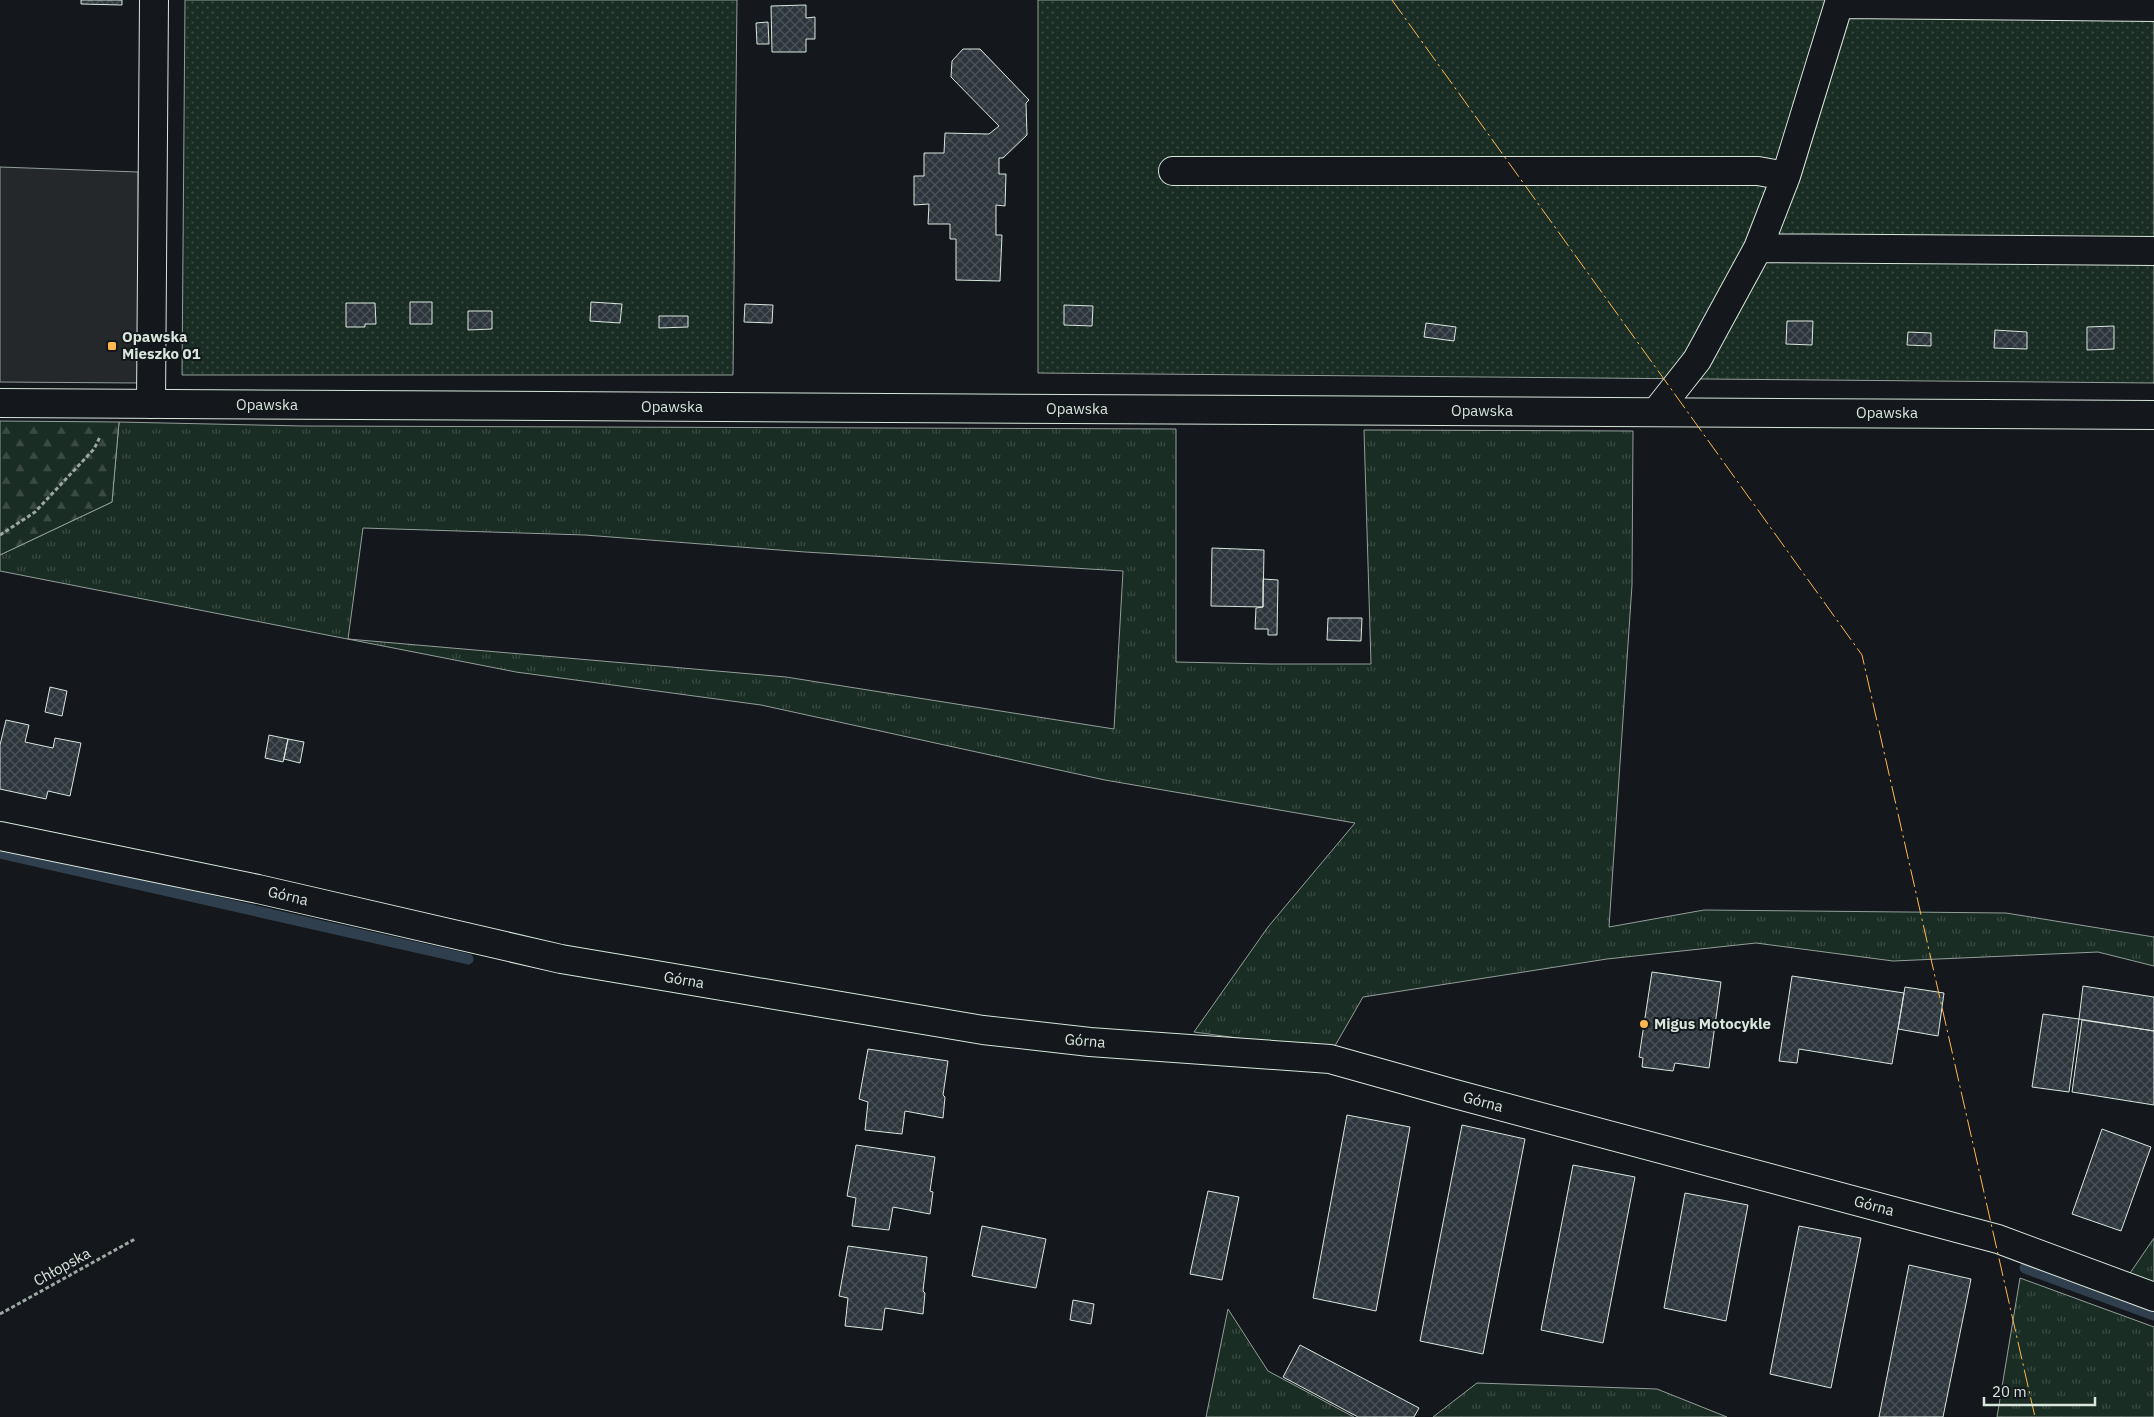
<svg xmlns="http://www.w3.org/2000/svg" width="2154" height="1417" viewBox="0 0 2154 1417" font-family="'IBM Plex Sans',sans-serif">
  <defs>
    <pattern id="grass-tufts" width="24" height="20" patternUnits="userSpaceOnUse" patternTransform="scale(1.25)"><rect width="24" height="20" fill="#1a2d24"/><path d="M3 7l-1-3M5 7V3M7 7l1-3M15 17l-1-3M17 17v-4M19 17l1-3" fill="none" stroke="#3b4b43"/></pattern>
    <pattern id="forest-firs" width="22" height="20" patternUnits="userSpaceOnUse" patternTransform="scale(1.25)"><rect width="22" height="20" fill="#1a2d24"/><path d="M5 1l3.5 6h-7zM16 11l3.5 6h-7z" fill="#3b4b43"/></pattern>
    <pattern id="garden-dots" width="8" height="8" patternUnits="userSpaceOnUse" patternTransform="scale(1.25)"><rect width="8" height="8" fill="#1a2d24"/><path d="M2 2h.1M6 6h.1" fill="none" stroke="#3b4b43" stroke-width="1.8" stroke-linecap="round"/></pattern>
    <pattern id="building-cross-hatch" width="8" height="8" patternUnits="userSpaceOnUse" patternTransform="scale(1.25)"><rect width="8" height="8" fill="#2c363c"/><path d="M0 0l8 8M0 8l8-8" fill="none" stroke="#4a5358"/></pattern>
  </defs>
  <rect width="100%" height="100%" fill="#14181c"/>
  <path fill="url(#grass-tufts)" stroke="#939e99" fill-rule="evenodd" d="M119 422 303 426 1176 429V662L1270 664H1371L1364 430 1633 431 1632 585 1609 927 1704 910 2006 913 2154 937V966L2098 952 1893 961 1756 943 1607 959 1363 997 1332 1051 1194 1032 1268 927 1355 823 1105 780 761 705 516 672 0 571V555L112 502ZM363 528 585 535 805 552 1123 571 1114 729 786 677 348 639Z
    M2154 1238V1284L2128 1276Z
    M2020 1278 2154 1327V1417H1997Z
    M1228 1309 1268 1371 1354 1417H1206Z
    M1477 1383 1657 1389 1727 1417H1433Z"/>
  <path fill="url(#forest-firs)" stroke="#939e99" d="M0 421 119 422 112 502 0 555Z"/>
  <path fill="url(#garden-dots)" stroke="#939e99" d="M185 0H737L733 375H182Z
    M1038 0H2154V383L1038 373Z"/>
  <path fill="#24282b" stroke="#939e99" d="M0 167 138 172 140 383 0 382Z"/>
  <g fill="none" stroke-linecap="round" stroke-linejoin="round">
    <path stroke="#2f3f4d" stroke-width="11" d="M0 853 468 959
      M2025 1268 2154 1315"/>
  </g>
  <path fill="url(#building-cross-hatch)" stroke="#d8e6dc" d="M81 0H122V5L81 4Z
    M806 5V18L815 17V39H806V52H772L771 6Z
    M768 22 769 44H757L756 23Z
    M963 49H980L1029 100 1026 103 1027 135 1003 158H999V174H1006L1005 206 996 205V235H1002L1000 281 956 280V239H950V224H928L929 204 914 205V176H924V153H944L945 133 989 134 999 126 951 77 952 61Z
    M410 302H432V324H410Z
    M591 302 622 304 620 323 590 321Z
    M346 303H375L376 324H365V327H346Z
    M745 304 773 305 772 323 744 322Z
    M1064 305 1093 306 1092 326 1064 325Z
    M468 311H492V329L468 330Z
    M659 316H688V327L659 328Z
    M1787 321H1813L1812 345 1786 344Z
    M1426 323 1456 327 1454 341 1424 337Z
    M2114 326V349L2087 350V327Z
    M1995 330 2027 332V349L1994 348Z
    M1908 332 1931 333V346L1907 345Z
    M1212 548 1264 550 1263 607 1211 606Z
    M1263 579 1278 580 1277 635H1268V629H1255L1256 608 1263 607Z
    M1328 618H1362L1361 641 1327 640Z
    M50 687 67 691 62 716 45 712Z
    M6 720 29 725 25 742 53 748 55 738 81 743 70 796 48 791 46 799 0 789V745Z
    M269 735 288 739 283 762 265 758Z
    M288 739 304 742 300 763 284 759Z
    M1652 972 1721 982 1709 1068 1675 1063 1673 1071 1642 1067 1643 1058 1639 1057Z
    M1792 976 1904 993 1892 1064 1799 1049 1797 1063 1779 1061Z
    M2083 986 2154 997V1031L2079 1019Z
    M1905 987 1944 993 1938 1036 1898 1029Z
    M2043 1014 2079 1019 2069 1092 2032 1087Z
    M2082 1020 2154 1031V1105L2072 1092Z
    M868 1049 948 1061 943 1095 945 1097 943 1118 905 1111 902 1134 865 1130 868 1102 859 1099Z
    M1347 1115 1410 1127 1376 1311 1313 1298Z
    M1462 1125 1525 1139 1483 1354 1420 1341Z
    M2102 1129 2151 1147 2121 1231 2072 1214Z
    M856 1145 935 1157 930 1191 933 1192 930 1214 893 1207 889 1230 852 1226 856 1198 847 1196Z
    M1573 1165 1635 1177 1603 1343 1541 1330Z
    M1208 1191 1239 1197 1222 1280 1190 1274Z
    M1685 1193 1748 1205 1726 1321 1664 1308Z
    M982 1226 1046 1239 1036 1288 972 1276Z
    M1799 1226 1861 1238 1831 1388 1770 1374Z
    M848 1246 927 1257 923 1291 925 1293 923 1314 885 1308 882 1330 845 1326 848 1298 839 1296Z
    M1909 1265 1971 1279 1943 1417H1879Z
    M1073 1300 1094 1304 1091 1324 1070 1320Z
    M1300 1345 1419 1408 1414 1417H1358L1283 1377Z"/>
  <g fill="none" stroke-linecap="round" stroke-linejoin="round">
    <g stroke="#d8e6dc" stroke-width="30">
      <path id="minor" d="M1839 4 2154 7
        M1173 171H1758L1786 176
        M1758 248 2154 251
        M151 404 154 0
        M1656 412 1697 360 1758 248 1786 176 1840 0
        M0 836 258 889 561 959 983 1030 1090 1042 1330 1059 1455 1094 1998 1239 2154 1297"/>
    </g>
    <g stroke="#d8e6dc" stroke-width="30">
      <path id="major" d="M0 403 2154 415"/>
    </g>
    <path stroke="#9da8a2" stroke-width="3" stroke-dasharray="4 2.5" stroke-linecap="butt" d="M0 535 35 512 94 449 100 437
      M0 1314 135 1239"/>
    <use href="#minor" stroke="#14181c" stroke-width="28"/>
    <use href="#major" stroke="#14181c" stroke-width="28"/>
    <path stroke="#ffb74d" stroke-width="1" stroke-dasharray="18 4 2.5 4" stroke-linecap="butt" d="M1392 0 1862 655 2035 1417"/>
  </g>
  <g fill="#ffb74d" stroke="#14181c" stroke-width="2">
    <rect x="107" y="341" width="10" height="10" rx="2.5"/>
    <circle cx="1644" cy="1024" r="5"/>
  </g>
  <g text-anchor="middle" stroke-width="4" stroke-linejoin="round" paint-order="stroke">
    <g font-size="15" font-weight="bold" fill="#d8e6dc" stroke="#14181c" text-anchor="start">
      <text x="122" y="342">Opawska<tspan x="122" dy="17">Mieszko 01</tspan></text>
      <text x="1654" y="1029">Migus Motocykle</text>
    </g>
    <g font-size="15" fill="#d8e6dc" stroke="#14181c">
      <text x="267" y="410">Opawska</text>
      <text x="672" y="412">Opawska</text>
      <text x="1077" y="414">Opawska</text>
      <text x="1482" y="416">Opawska</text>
      <text x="1887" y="418">Opawska</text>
      <text transform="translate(288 896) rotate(13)" y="5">Górna</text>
      <text transform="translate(684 980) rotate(10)" y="5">Górna</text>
      <text transform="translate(1085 1041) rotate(5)" y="5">Górna</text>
      <text transform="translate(1483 1102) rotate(15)" y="5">Górna</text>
      <text transform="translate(1874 1206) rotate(15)" y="5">Górna</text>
      <text transform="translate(62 1267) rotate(-29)" y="5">Chłopska</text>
    </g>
  </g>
  <path d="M1984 1397v8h111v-8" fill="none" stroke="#d8e6dc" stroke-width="2.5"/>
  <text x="1992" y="1397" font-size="15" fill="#d8e6dc" stroke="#14181c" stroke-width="4" paint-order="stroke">20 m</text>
</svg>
